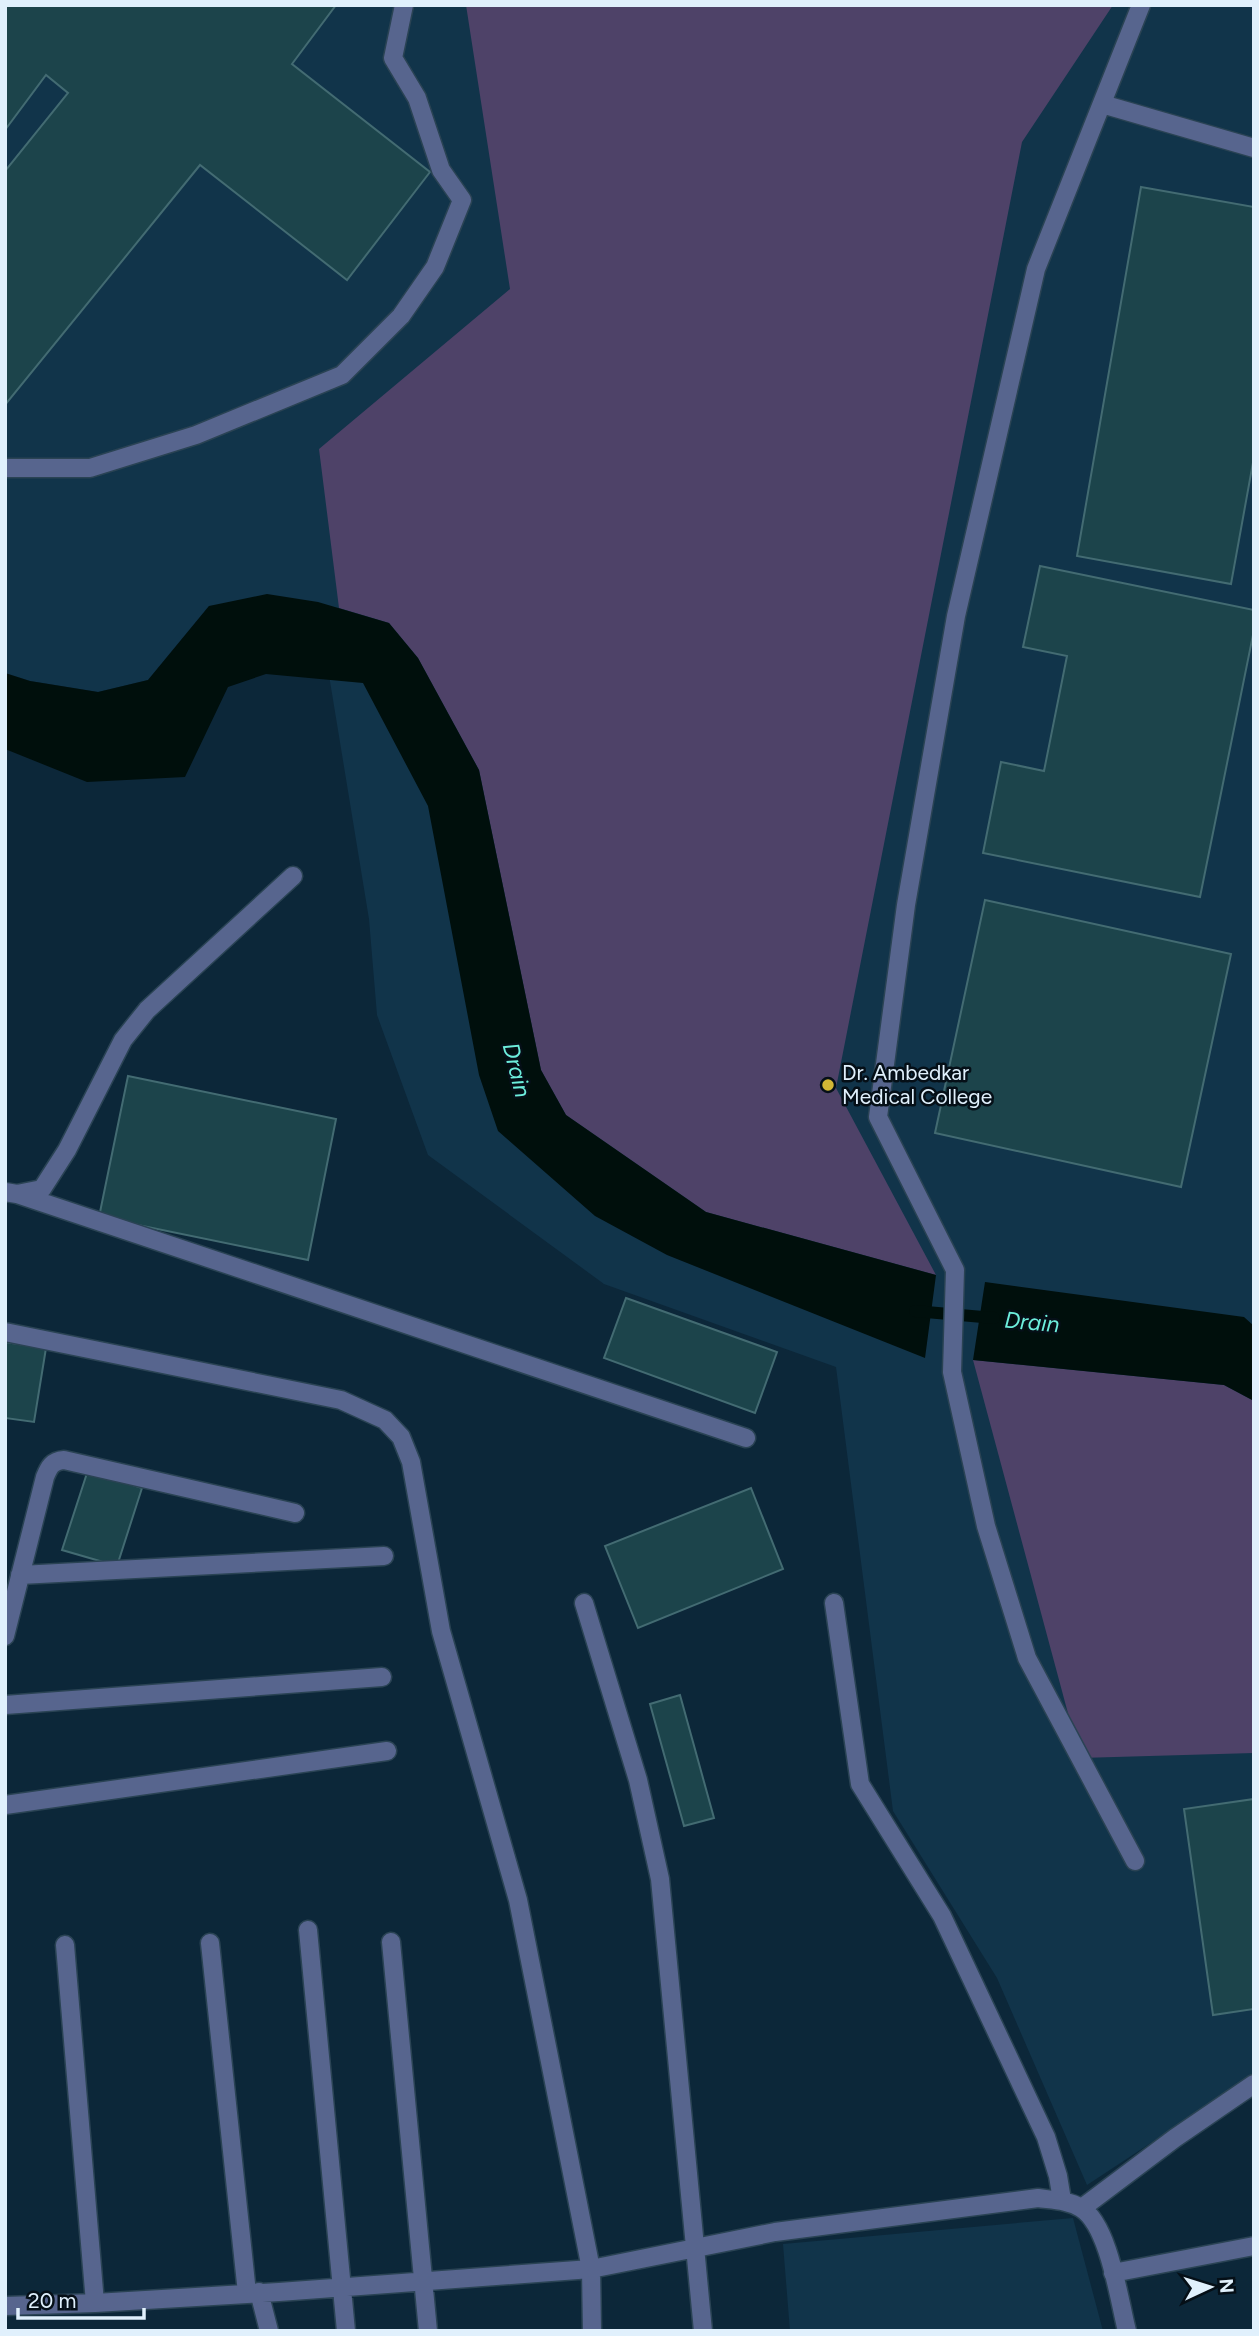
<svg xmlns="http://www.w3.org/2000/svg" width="1259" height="2336" viewBox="0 0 1259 2336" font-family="Figtree,sans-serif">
  <rect width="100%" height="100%" fill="#0c2739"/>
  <path fill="#11344a" d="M5 5H1254V2075L1087 2185 997 1978 893 1811 836 1367 604 1284 428 1155 377 1015 369 919 317 602 209 606 148 680 98 692 30 681 5 673Z
    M1073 2218 1103 2331H790L783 2244Z"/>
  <path fill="#4e4268" d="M466 5H1113L1022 142 836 1088 936 1275 706 1212 566 1115 541 1070 479 770 418 658 389 623 339 608 319 449 510 289Z
    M973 1360 1224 1385 1254 1401V1753L1080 1758Z"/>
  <path fill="#000f0c" d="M267 594 318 602 389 623 418 658 479 770 541 1070 566 1115 706 1212 936 1275 925 1358 667 1255 595 1216 498 1131 479 1075 428 806 363 683 266 674 228 687 185 777 87 782 5 749V673L30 681 98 692 148 680 209 606Z
    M985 1282 1244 1317 1254 1326V1401L1224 1385 973 1360Z"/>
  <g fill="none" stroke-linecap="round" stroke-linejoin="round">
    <path stroke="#000f0c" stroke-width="12" d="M915 1311 994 1318"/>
  </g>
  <path fill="#1c444b" stroke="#436b72" stroke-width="2" d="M5 5H336L292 64 430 172 347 280 200 165 5 405V171L68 93 46 75 5 130Z
    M1141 187 1254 207V457L1231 584 1077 556Z
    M1040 566 1254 610V630L1200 897 983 853 1001 762 1044 771 1067 656 1023 647Z
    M985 900 1231 954 1181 1187 935 1133Z
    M128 1076 336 1119 308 1260 99 1217Z
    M626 1298 777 1352 755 1413 604 1358Z
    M5 1342 46 1348 34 1422 5 1418Z
    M88 1470 142 1488 117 1566 62 1550Z
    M751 1488 783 1569 638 1628 605 1546Z
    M680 1695 714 1818 684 1826 650 1704Z
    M1254 1799V2009L1213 2015 1184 1809Z"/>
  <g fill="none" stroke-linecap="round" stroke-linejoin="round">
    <g stroke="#2a4354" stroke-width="21">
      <path id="minor" d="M1102 104 1254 148
        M5 468H90L196 435 342 375 401 316 435 267 462 200 441 170 417 98 393 58 404 5
        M5 1192 17 1194 42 1189 67 1150 123 1040 147 1010 293 876
        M17 1194 746 1438
        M5 1332 341 1400 385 1420 401 1437 411 1462 441 1631 518 1900 591 2269 592 2331
        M20 1575 384 1556
        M584 1603 638 1780 660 1879 703 2331
        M834 1603 860 1784 942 1916 1046 2137 1058 2176 1062 2200
        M5 1636 45 1477C49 1467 52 1461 64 1460L295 1513
        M5 1705 382 1677
        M5 1805 387 1751
        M1135 1861 1027 1658 986 1526 952 1372 955 1270 878 1117 906 905 956 616 1036 269 1141 5
        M308 1930 346 2331
        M391 1942 428 2331
        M210 1943 247 2293
        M65 1945 95 2303
        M1082 2208 1175 2138 1254 2084
        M1113 2273 1254 2246
        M259 2292 269 2331
        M5 2306 95 2303 279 2292 591 2269 775 2232 1038 2198C1052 2200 1068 2200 1081 2208 1109 2225 1119 2300 1127 2331"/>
    </g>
    <use href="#minor" stroke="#57658e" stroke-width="18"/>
  </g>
  <circle fill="#d3b635" stroke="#050f17" stroke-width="2.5" cx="828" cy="1085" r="7"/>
  <g text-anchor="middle" stroke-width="5" stroke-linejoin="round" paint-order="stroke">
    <g font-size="21" fill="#e0f0fc" stroke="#050f17" text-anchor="start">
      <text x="842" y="1080">Dr. Ambedkar<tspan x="842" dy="24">Medical College</tspan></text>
    </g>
    <g font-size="23" font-style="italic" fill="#6deedc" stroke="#050f17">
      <text transform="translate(517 1070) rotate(76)" y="8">Drain</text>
      <text transform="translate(1032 1322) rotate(5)" y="8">Drain</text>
    </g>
  </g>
  <rect width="1259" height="2336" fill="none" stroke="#e0f0fc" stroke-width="14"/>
  <g transform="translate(1210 2287) rotate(86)" stroke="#050f17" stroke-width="5" paint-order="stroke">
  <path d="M0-5L12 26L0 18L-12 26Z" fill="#e0f0fc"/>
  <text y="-10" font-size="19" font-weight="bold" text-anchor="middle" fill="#e0f0fc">N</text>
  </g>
  <path d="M18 2308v10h126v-10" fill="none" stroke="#e0f0fc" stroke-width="3.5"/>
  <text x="28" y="2308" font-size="21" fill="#e0f0fc" stroke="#050f17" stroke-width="5" paint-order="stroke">20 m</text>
</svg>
